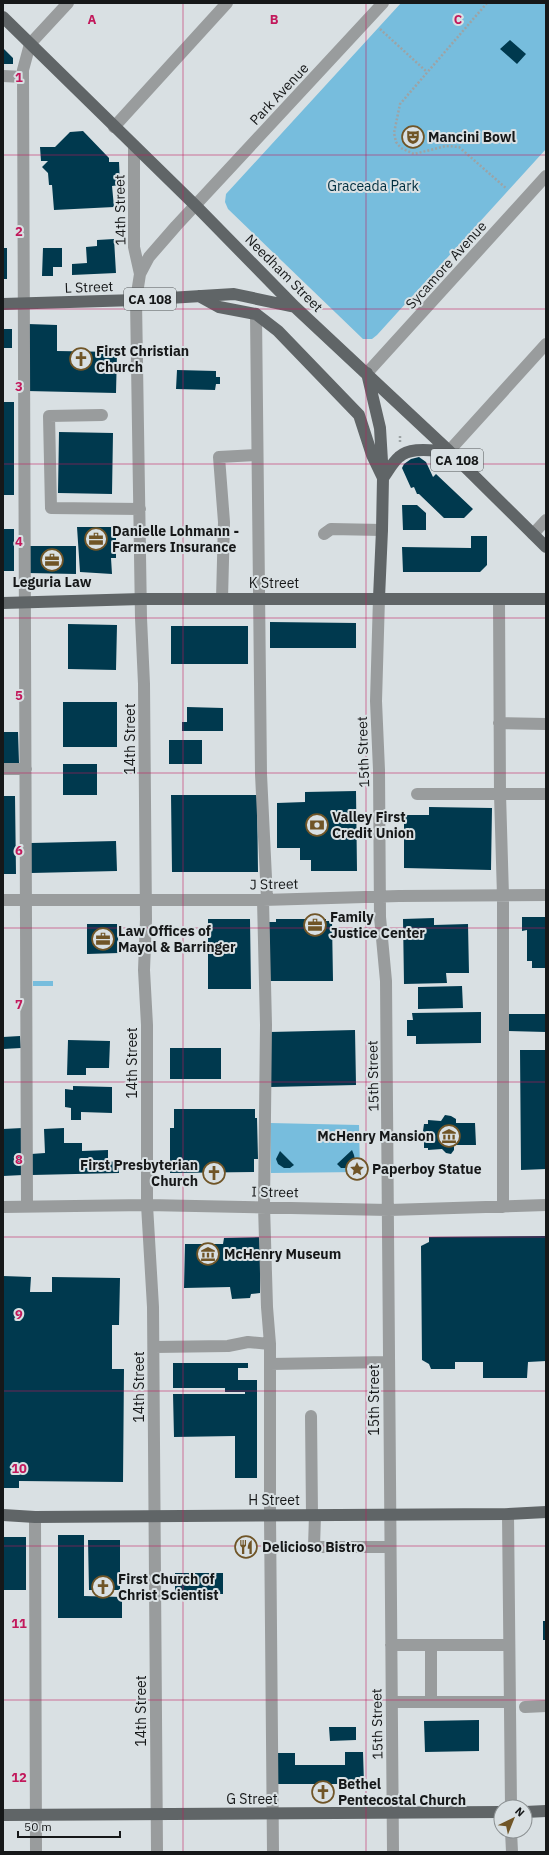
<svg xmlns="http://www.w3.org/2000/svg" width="549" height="1855" viewBox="0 0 549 1855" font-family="'IBM Plex Sans',sans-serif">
  <rect width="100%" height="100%" fill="#d9e0e3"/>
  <path fill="#77bddd" d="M401 3H546V149L377 335 372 339H363L228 209 225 202 226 194Z
    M33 981H53V986H33Z
    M270 1123 359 1125 360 1172 271 1173Z"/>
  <path fill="#00394e" d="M510 40 526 54 517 64 500 49Z
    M3 48 13 58V64H3Z
    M83 131 109 158V162H119L120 185 112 186 114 207 54 210 52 185H49L48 173 42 167 48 161H41L40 147H55L70 132Z
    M114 239 116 273 72 275V264L87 263 86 247 97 246V240Z
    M3 248H7V279H3Z
    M43 248H62V267H53V276H42Z
    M28 324 57 325V351L117 352 116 393 27 391Z
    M3 329H12V348H3Z
    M177 370 216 371V377H220V384H216L215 390 176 389Z
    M3 402H14V495H3Z
    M59 432 113 433 112 494 58 493Z
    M419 457 426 462 433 477 436 474 473 509 464 518H444L419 494H417L414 487 411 488 402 468 404 464 411 459Z
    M402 505H417L426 513V530H403Z
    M77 527H116V558H111L112 574 80 572Z
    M3 529H14V571H3Z
    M471 536H487V565L480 572H403L402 547 471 548Z
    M28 546H76V574L28 573Z
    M270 622 356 623V648H270Z
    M68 624 117 625 116 670 68 669Z
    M171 626H248V664H171Z
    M63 702H117V747H63Z
    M187 707 223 708V731H182V722H187Z
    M3 732H18L19 763H3Z
    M169 740H202V764H169Z
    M63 764H97V795H63Z
    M356 791 357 871H311V860H300V848H277V803L305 802V792Z
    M171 795H257L258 872H172Z
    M3 796H15L16 874H3Z
    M429 807 492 808 491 870 404 868V815H429Z
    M116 841 117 871 31 873V843Z
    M522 917H546V968H532V961H527V930L522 931Z
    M434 918V925L468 924 469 973H446L447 983 404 984 403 919Z
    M208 919H250L251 989H208Z
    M276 919H326V921H332L333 981H270L269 922H276Z
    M87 924H117L119 953 87 954Z
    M462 986 463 1008 418 1009V987Z
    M481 1012V1043L416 1044V1036H407V1020H413L412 1013Z
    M507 1014H546V1032L507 1031Z
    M355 1030 356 1085 271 1087 270 1032Z
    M20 1036 21 1048 3 1049V1037Z
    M68 1040 110 1041 109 1068H86V1075H67Z
    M170 1048H221V1079H170Z
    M520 1050H546V1169L521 1170Z
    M73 1086 112 1087V1113L81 1112V1120H71V1108L65 1107V1089L73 1090Z
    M174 1109H255V1118H257L258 1159H254V1172L170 1173V1128H174Z
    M445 1115 451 1116 456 1119V1123H475L476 1145H454V1150L451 1154 446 1153 442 1149 428 1150V1148H424V1139L422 1138 424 1124H428V1120L441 1121Z
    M22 1128 23 1175 3 1176V1129Z
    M64 1128V1143H82V1151L108 1150V1162L119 1161V1173L32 1175 31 1154 45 1153 44 1129Z
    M352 1150 354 1155 355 1160 353 1164 345 1168H341L337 1164Z
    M280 1151 294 1165 290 1168H284L278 1164 276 1159Z
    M546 1236V1361L528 1362 527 1378H483V1362H455V1369H431L429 1364 422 1360 421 1246 429 1242V1237Z
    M261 1237 260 1293 251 1294 250 1298 232 1299 230 1287 184 1288 185 1244H223L224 1238Z
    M3 1276 31 1277 30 1292H52V1277L120 1278 119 1325H112V1369H124L123 1482 19 1481V1488H3Z
    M173 1363H248V1368H238V1380H257V1478H235V1436L174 1437 173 1394H245V1392H225V1388H173Z
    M58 1535H84V1596L122 1597V1618H58Z
    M3 1537H26V1590H3Z
    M88 1540H120V1590H89Z
    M175 1573H223V1594H175Z
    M543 1621H546V1640H543Z
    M479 1720V1751L425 1752 424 1721Z
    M329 1727H356V1740L330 1741Z
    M345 1752H363L364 1784H276V1753H295V1765H345Z"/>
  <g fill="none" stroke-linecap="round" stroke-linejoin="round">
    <path stroke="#9da3a5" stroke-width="2.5" stroke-dasharray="2 2" stroke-linecap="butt" d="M487 3 400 104 394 133 396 142 401 148 414 154 446 146 459 147 507 189
      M380 29 427 72
      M400 436V442"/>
    <path stroke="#999c9d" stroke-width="12" d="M3 76 23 77
      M114 127 227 3
      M134 146V247L140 274 136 300 141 618 144 684 146 919 144 970 147 1025V1205L153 1307 157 1852
      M140 274 149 257 176 226 383 3
      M256 314 261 774 267 899
      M367 373 546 176
      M102 415 49 416 51 508 140 509
      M449 451 546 344
      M324 534 331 529 382 530
      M533 534 546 520
      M379 598 376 701 379 770 380 917 386 981 393 1852
      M222 599 224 522 219 457 257 455
      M499 600 500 794 503 896V1207
      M499 723 546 724
      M3 769H26
      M417 794H546
      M3 900H263L399 896 546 895
      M263 900 266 1025 264 1206 267 1307 270 1344V1516L273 1852
      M27 1205 23 70 30 44 68 3
      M3 1207 147 1205 389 1210 546 1205
      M154 1347 228 1346 248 1342 270 1344
      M270 1364 389 1362
      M311 1416 312 1515
      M508 1514 511 1807
      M315 1515 314 1547H390
      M35 1517 36 1852
      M391 1645H509
      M392 1702H509
      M431 1702V1645
      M525 1707 546 1706
      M511 1831 512 1852"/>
    <path stroke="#606567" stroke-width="12" d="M3 17 196 206 295 307 449 451 546 547
      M199 296 219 307 256 314 278 331 359 415 372 455 383 478C388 471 393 462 399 457 411 446 433 451 449 451
      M3 304 136 300 234 294 295 307
      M367 373 380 428 383 478 382 530 379 598
      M3 603 141 599H546
      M3 1515 35 1517 508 1514 546 1512
      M525 1812 546 1811
      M3 1815 501 1812"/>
  </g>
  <path fill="none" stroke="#c2185b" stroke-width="1" stroke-opacity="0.55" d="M183 3V1852M366 3V1852M3 155H546M3 309H546M3 464H546M3 618H546M3 773H546M3 928H546M3 1082H546M3 1237H546M3 1391H546M3 1546H546M3 1700H546"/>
  <defs>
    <g id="theatre-ring" transform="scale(1.15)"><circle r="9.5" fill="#d9e0e3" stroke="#705527" stroke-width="1.5"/><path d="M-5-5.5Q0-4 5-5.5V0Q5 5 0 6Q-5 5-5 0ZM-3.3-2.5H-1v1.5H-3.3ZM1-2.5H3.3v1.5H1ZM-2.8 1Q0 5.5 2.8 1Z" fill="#705527"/></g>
    <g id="church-ring" transform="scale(1.15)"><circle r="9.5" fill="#d9e0e3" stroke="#705527" stroke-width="1.5"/><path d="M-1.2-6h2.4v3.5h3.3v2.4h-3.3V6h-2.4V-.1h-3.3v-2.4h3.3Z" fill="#705527"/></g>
    <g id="office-ring" transform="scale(1.15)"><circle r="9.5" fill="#d9e0e3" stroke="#705527" stroke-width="1.5"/><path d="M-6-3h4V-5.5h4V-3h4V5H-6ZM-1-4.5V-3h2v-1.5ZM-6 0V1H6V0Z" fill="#705527"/></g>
    <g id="bank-ring" transform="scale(1.15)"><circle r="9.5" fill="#d9e0e3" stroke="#705527" stroke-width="1.5"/><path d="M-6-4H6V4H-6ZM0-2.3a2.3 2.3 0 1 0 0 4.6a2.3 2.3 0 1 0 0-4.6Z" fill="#705527"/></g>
    <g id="museum-ring" transform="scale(1.15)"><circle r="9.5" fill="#d9e0e3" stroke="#705527" stroke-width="1.5"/><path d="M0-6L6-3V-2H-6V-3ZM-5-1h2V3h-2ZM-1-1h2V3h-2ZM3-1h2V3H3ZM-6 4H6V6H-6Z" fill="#705527"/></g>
    <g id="sight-ring" transform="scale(1.15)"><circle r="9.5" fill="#d9e0e3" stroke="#705527" stroke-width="1.5"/><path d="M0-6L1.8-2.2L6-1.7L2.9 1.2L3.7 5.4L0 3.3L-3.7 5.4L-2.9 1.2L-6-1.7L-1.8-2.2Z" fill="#705527"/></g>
    <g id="restaurant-ring" transform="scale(1.15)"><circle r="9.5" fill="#d9e0e3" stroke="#705527" stroke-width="1.5"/><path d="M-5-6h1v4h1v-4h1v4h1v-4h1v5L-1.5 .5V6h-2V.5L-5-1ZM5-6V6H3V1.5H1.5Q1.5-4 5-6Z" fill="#705527"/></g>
  </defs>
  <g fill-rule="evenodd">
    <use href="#theatre-ring" x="413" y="137"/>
    <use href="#church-ring" x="81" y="359"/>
    <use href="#office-ring" x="96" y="539"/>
    <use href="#office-ring" x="52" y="560"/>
    <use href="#bank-ring" x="317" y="825"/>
    <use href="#office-ring" x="315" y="925"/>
    <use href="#office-ring" x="103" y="939"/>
    <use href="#museum-ring" x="449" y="1136"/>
    <use href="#sight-ring" x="357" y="1169"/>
    <use href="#church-ring" x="214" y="1173"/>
    <use href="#museum-ring" x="208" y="1254"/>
    <use href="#restaurant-ring" x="246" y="1547"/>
    <use href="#church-ring" x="103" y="1587"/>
    <use href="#church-ring" x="323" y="1792"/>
  </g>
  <g text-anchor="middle" stroke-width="4" stroke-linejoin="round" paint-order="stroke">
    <g fill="#d9e0e3" stroke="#505456" stroke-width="1">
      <rect x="124" y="288" width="52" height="22" rx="3"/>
      <rect x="431" y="449" width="52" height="22" rx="3"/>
    </g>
    <g font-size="13" font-weight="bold" fill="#161819">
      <text x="150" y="304">CA 108</text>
      <text x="457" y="465">CA 108</text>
    </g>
    <g font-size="14" fill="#161819" stroke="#d9e0e3">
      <text transform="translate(279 94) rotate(-47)" y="5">Park Avenue</text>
      <text transform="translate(120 210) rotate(-91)" y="5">14th Street</text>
      <text transform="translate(446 265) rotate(-48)" y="5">Sycamore Avenue</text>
      <text transform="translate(284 273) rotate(45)" y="5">Needham Street</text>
      <text transform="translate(89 287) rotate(-2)" y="5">L Street</text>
      <text x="274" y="588">K Street</text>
      <text transform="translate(130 739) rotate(-90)" y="5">14th Street</text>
      <text transform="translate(363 752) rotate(-92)" y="5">15th Street</text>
      <text transform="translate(274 884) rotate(-1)" y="5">J Street</text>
      <text transform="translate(132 1063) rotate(-90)" y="5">14th Street</text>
      <text transform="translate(373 1076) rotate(-91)" y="5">15th Street</text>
      <text transform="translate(275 1192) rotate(1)" y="5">I Street</text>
      <text transform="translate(139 1387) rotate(-90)" y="5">14th Street</text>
      <text transform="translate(374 1400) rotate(-90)" y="5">15th Street</text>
      <text x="274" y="1505">H Street</text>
      <text transform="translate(141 1711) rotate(-90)" y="5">14th Street</text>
      <text transform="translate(377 1724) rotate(-91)" y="5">15th Street</text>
      <text x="252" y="1804">G Street</text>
    </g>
    <g font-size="14" font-weight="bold" fill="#161819" stroke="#d9e0e3" text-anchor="start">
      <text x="428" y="142">Mancini Bowl</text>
      <text x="96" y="356">First Christian<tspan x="96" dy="16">Church</tspan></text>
      <text x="112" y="536">Danielle Lohmann -<tspan x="112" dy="16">Farmers Insurance</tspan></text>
      <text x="52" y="587" text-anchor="middle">Leguria Law</text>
      <text x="332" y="822">Valley First<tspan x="332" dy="16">Credit Union</tspan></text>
      <text x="330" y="922">Family<tspan x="330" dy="16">Justice Center</tspan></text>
      <text x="118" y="936">Law Offices of<tspan x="118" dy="16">Mayol &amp; Barringer</tspan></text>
      <text x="434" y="1141" text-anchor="end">McHenry Mansion</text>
      <text x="198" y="1170" text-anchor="end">First Presbyterian<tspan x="198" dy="16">Church</tspan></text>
      <text x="372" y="1174">Paperboy Statue</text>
      <text x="224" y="1259">McHenry Museum</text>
      <text x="262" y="1552">Delicioso Bistro</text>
      <text x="118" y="1584">First Church of<tspan x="118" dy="16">Christ Scientist</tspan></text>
      <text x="338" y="1789">Bethel<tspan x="338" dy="16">Pentecostal Church</tspan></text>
    </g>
    <g font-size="14" fill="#002e3f" stroke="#d9e0e3">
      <text x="373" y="191">Graceada Park</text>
    </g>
  </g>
  <g font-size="13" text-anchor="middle" font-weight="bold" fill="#c2185b" stroke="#d9e0e3" stroke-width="4" stroke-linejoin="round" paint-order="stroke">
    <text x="92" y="24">A</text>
    <text x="274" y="24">B</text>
    <text x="458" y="24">C</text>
    <text x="19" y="82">1</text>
    <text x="19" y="236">2</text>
    <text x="19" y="391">3</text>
    <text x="19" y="546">4</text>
    <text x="19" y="700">5</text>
    <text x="19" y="855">6</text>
    <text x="19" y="1009">7</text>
    <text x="19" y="1164">8</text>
    <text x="19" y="1319">9</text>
    <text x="19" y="1473">10</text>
    <text x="19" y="1628">11</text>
    <text x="19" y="1782">12</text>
  </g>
  <rect width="549" height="1855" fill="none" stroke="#161819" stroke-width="8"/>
  <g transform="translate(513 1819) rotate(43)"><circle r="19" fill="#d9e0e3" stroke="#8b9092"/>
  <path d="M0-3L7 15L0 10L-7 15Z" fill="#705527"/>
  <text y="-6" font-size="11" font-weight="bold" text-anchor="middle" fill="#161819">N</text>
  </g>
  <path d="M18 1831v6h102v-6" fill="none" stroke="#161819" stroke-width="2"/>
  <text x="24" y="1831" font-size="12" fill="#161819" stroke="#d9e0e3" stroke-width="3" paint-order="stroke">50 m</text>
</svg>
